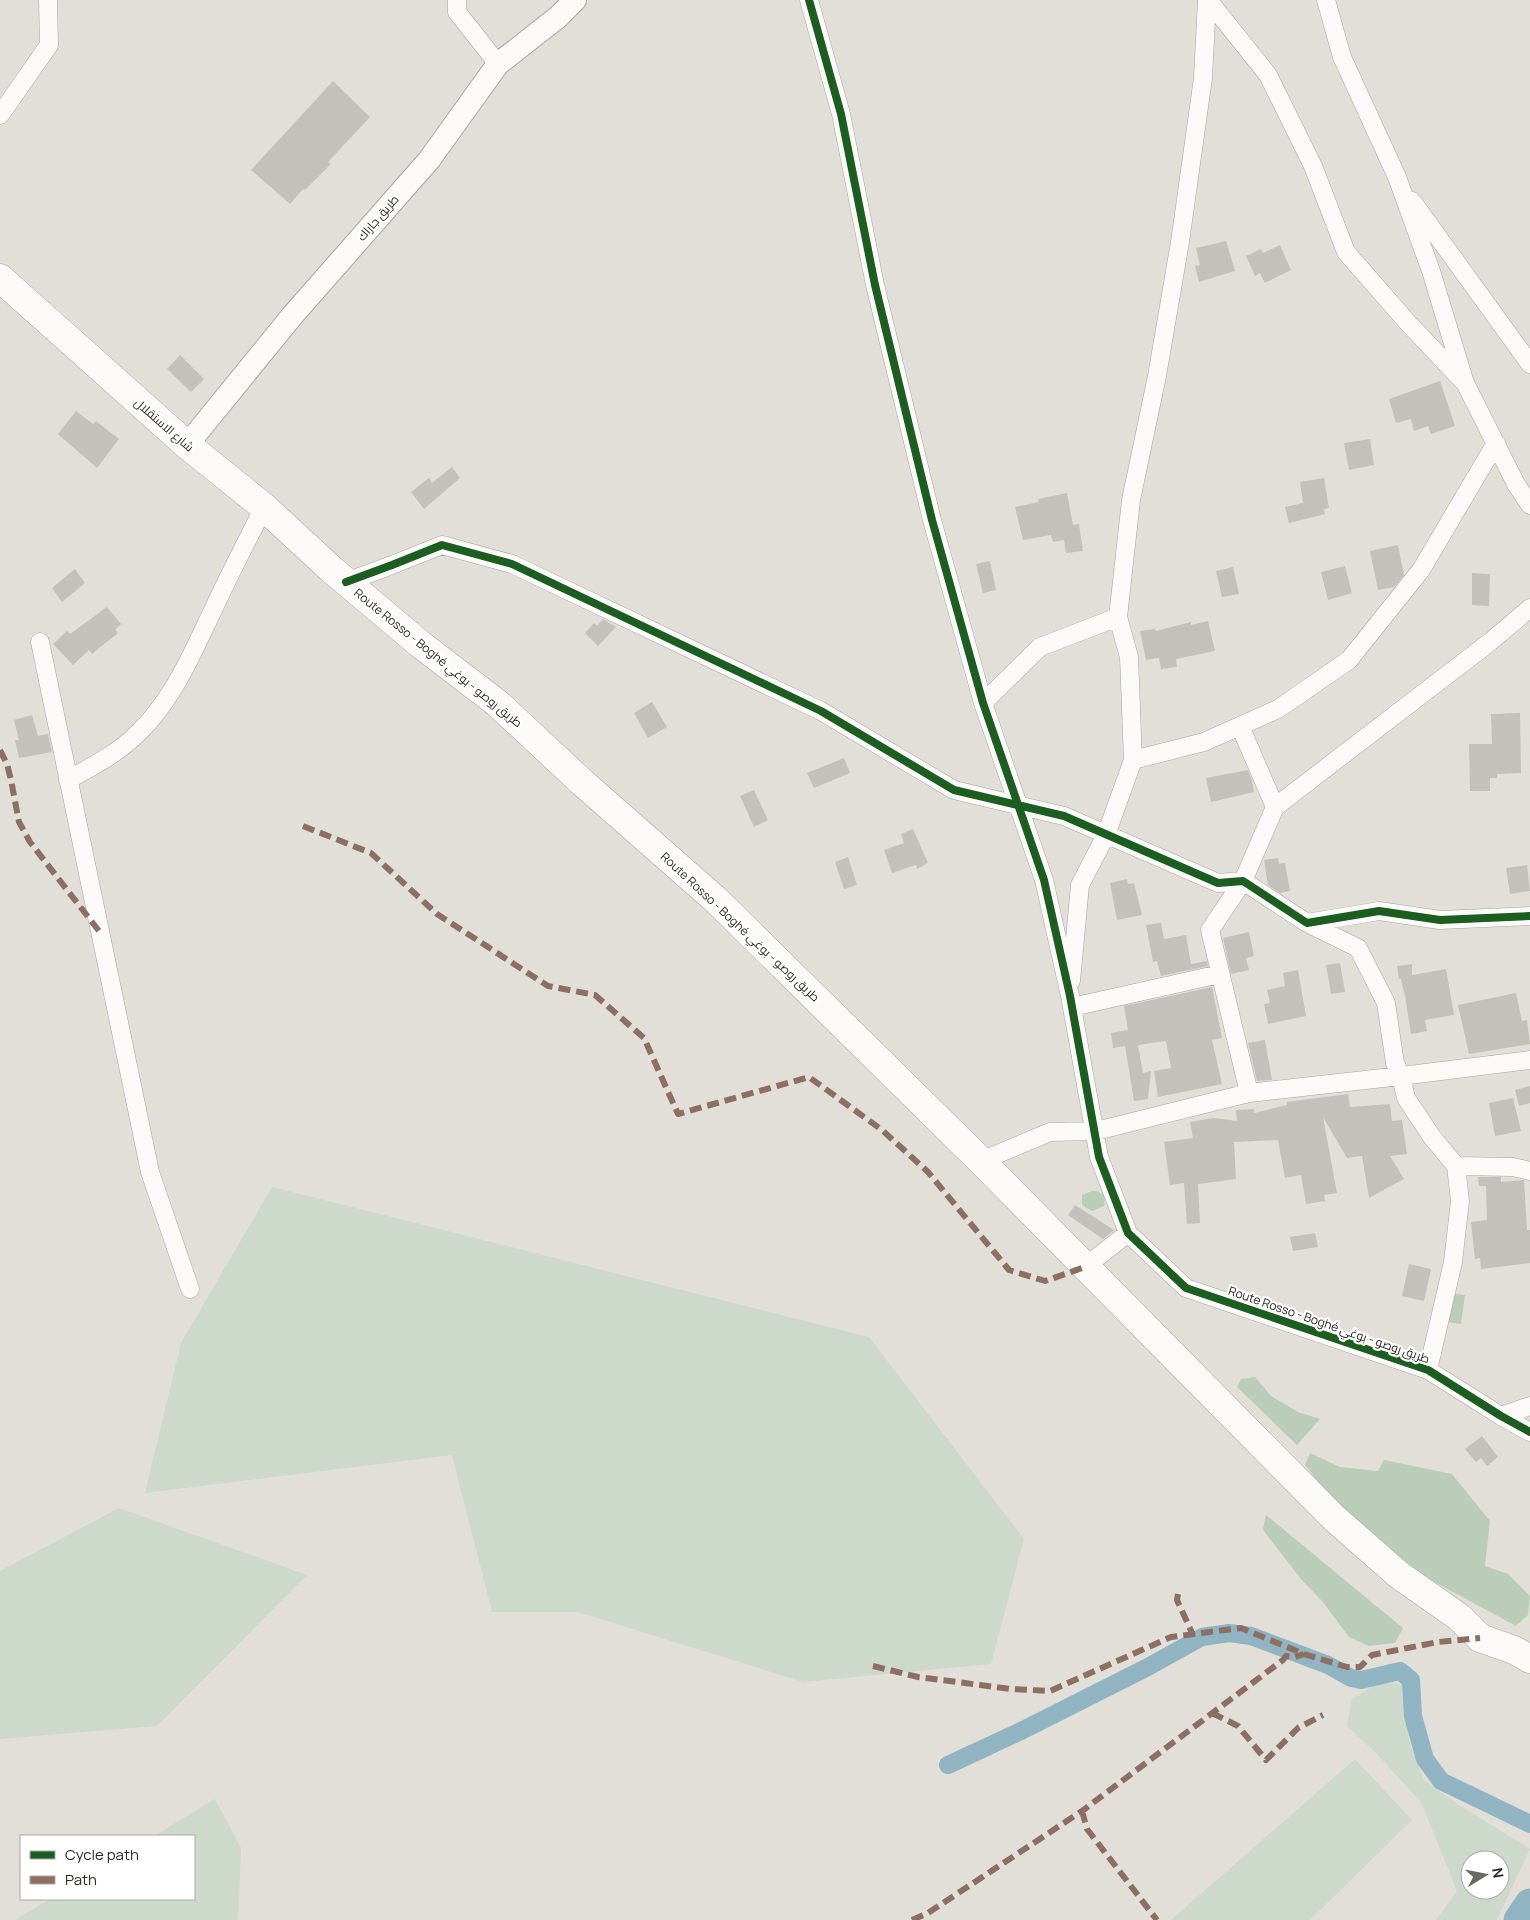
<svg xmlns="http://www.w3.org/2000/svg" width="1530" height="1920" viewBox="0 0 1530 1920" font-family="Manrope,Cairo,sans-serif">
  <rect width="100%" height="100%" fill="#e2dfd8"/>
  <path fill="#cdd9ca" fill-rule="evenodd" d="M272 1187 869 1337 1024 1539 991 1664 803 1682 578 1612H492L452 1455 145 1493 181 1343Z
    M119 1508 307 1575 157 1726 0 1739V1571Z
    M1378 1683 1404 1684 1409 1740 1424 1780 1456 1803 1530 1849 1497 1920H1436L1457 1891 1421 1802 1375 1752 1347 1726 1352 1699ZM1470 1860H1500V1890H1470Z
    M1355 1759 1412 1820 1310 1920H1171Z
    M215 1799 241 1848 238 1920H15L50 1899H194V1836H154Z"/>
  <path fill="#b9cdb8" d="M1092 1191H1097L1105 1196 1104 1206 1092 1211 1082 1205V1195Z
    M1449 1293 1465 1295 1461 1324 1445 1322Z
    M1255 1377 1271 1396 1298 1412 1320 1419 1297 1445 1237 1387 1241 1379Z
    M1310 1453 1340 1467 1378 1471 1384 1460 1452 1474 1490 1521 1485 1566 1508 1574 1530 1596 1528 1615 1516 1626 1431 1580 1346 1517 1305 1465Z
    M1266 1515 1403 1628 1395 1643 1369 1646 1349 1637 1322 1601 1301 1579 1263 1530Z"/>
  <g fill="none" stroke-linecap="round" stroke-linejoin="round">
    <path stroke="#90b4c2" stroke-width="18" d="M948 1765 1023 1730 1146 1668 1202 1637 1229 1633 1251 1636 1328 1665 1351 1678 1361 1680 1400 1671 1411 1680 1413 1716 1425 1759 1441 1781 1530 1824"/>
    <path stroke="#90b4c2" stroke-width="31" d="M1519 1920 1530 1904"/>
  </g>
  <path fill="#c3c1bb" d="M333 81 370 117 328 162 331 164 305 190 303 189 290 204 251 170Z
    M1226 241 1235 271 1199 282 1195 266 1200 265 1196 248Z
    M1280 245 1291 270 1265 283 1260 273 1255 276 1246 256 1261 249 1263 253Z
    M180 355 204 379 191 392 167 369Z
    M1440 381 1455 426 1431 434 1428 426 1414 431 1411 419 1396 423 1389 399Z
    M76 411 93 424 96 421 119 439 97 468 58 434Z
    M1370 439 1374 465 1349 470 1344 443Z
    M452 467 460 478 424 509 411 492 429 478 432 483Z
    M1324 478 1329 508 1324 509 1325 514 1289 523 1285 507 1303 503 1300 482Z
    M1067 493 1073 525 1079 524 1083 551 1066 553 1064 540 1053 542 1051 535 1023 540 1015 507 1039 502 1038 499Z
    M1398 545 1404 575 1394 587 1378 590 1370 551Z
    M990 561 996 590 983 593 976 564Z
    M1345 566 1352 593 1328 600 1321 572Z
    M1233 567 1239 594 1222 597 1216 571Z
    M75 569 85 583 62 602 52 588Z
    M1472 573 1490 574 1489 606 1472 605Z
    M107 607 121 624 115 630 118 633 92 654 89 650 73 665 53 644 67 631 70 634Z
    M603 619 616 627 598 646 585 633 594 623 597 626Z
    M1208 621 1215 651 1176 659 1177 667 1161 669 1159 658 1146 660 1140 631 1155 629 1156 631 1191 622V625Z
    M652 702 667 727 648 738 634 713Z
    M1520 713 1521 773 1497 774V778H1490V791H1470L1469 744H1492L1491 714Z
    M32 715 38 736 48 734 52 752 19 758 15 740H19L14 720Z
    M844 758 850 773 814 788 807 773Z
    M1248 770 1252 781 1254 792 1211 802 1206 778Z
    M754 790 768 820 754 827 740 796Z
    M913 829 928 863 917 869 916 865 892 873 884 850 904 843 901 834Z
    M848 857 857 885 844 889 835 862Z
    M1278 858 1279 864 1285 863 1290 891 1280 893 1268 885 1264 860Z
    M1527 865 1530 891 1510 894 1506 868Z
    M1127 879 1128 884 1134 883 1142 915 1117 920 1110 883Z
    M1161 923 1164 939 1186 935 1191 964 1207 961 1208 966 1161 976 1157 961 1153 962 1146 925Z
    M1249 932 1254 956 1246 958 1249 970 1231 974 1223 938Z
    M1340 963 1345 992 1331 994 1326 965Z
    M1412 964V975L1446 969 1454 1015 1425 1020 1427 1031 1411 1034 1405 996 1401 979H1399L1397 966Z
    M1298 970 1306 1016 1268 1024 1264 1004 1270 1003 1267 990 1285 986 1283 973Z
    M1212 987 1222 1038 1212 1040 1222 1084 1158 1097 1154 1071 1171 1068 1166 1041 1138 1045 1143 1073 1151 1071 1148 1099 1134 1101 1125 1046 1113 1048 1111 1033 1128 1030 1124 1006Z
    M1516 993 1522 1021 1527 1020 1530 1044 1469 1054 1458 1005Z
    M1265 1040 1272 1080 1257 1081 1248 1043Z
    M1530 1086V1103L1519 1106 1515 1090Z
    M1348 1094 1350 1107 1390 1104 1392 1121 1402 1120 1407 1154 1390 1156 1404 1179 1369 1198 1362 1156 1347 1158 1323 1117 1337 1193 1324 1195 1325 1201 1306 1204 1301 1175 1285 1178 1278 1140 1234 1142 1236 1179 1198 1184 1200 1223 1187 1224 1184 1183 1170 1185 1164 1142 1193 1138 1190 1122 1214 1118 1237 1121 1236 1110 1254 1109V1113L1287 1105V1102Z
    M1513 1098 1521 1131 1495 1136 1489 1103Z
    M1478 1177H1501V1182L1524 1180 1527 1230H1530V1263L1481 1269 1480 1258 1475 1259 1471 1222 1487 1220 1486 1186H1479Z
    M1075 1205 1114 1230 1103 1239 1068 1215Z
    M1315 1233 1318 1247 1293 1251 1290 1237Z
    M1409 1264 1431 1269 1424 1301 1402 1296Z
    M1482 1436 1498 1457 1487 1466 1481 1458 1476 1462 1465 1449Z"/>
  <g fill="none" stroke-linecap="round" stroke-linejoin="round">
    <g stroke="#a7a5a0" stroke-width="19">
      <path id="minor" d="M457 0V12L498 64
        M809 0 841 114 875 285 932 520 983 703 1044 880 1070 996 1099 1157 1128 1233 1186 1288 1428 1370 1501 1416 1530 1432
        M1208 0 1268 75 1313 166 1346 252 1408 323 1463 381
        M1326 0 1342 57 1397 177 1431 271 1465 383 1516 484 1530 505
        M0 115 49 45 48 0
        M1412 201 1530 364
        M346 582 392 565 442 545 512 564 821 711 954 790 1064 816 1218 883 1243 881 1307 923 1379 911 1440 920 1530 916
        M40 642 150 1172 190 1289
        M983 703 1040 647 1118 617
        M1240 726 1275 807
        M1133 760 1204 742 1278 709 1349 660 1421 570 1496 443
        M68 780C91 767 115 755 135 736 172 702 192 654 213 610 229 575 247 541 264 507
        M1307 923 1358 948 1386 1003 1395 1063 1401 1076 1406 1098 1432 1137 1456 1166 1460 1201 1453 1262 1428 1370
        M1071 981 1080 885 1106 835 1133 760 1129 657 1118 617 1131 500 1157 376 1180 242 1203 78 1207 0
        M1072 1007 1220 974
        M1249 1093 1210 930 1243 881 1275 807 1490 642 1530 608
        M981 1161 1050 1132 1096 1131 1249 1093 1401 1076 1530 1060
        M1456 1166 1513 1167 1530 1171
        M1085 1267 1128 1233
        M1501 1416 1530 1406"/>
    </g>
    <g stroke="#a7a5a0" stroke-width="24">
      <path id="tertiary" d="M187 445 292 316 429 160 498 64 558 17 575 0"/>
    </g>
    <g stroke="#a7a5a0" stroke-width="29">
      <path id="trunk" d="M0 278 187 445 264 507 331 569 420 644 497 703 584 784 715 899 981 1161 1334 1518 1399 1575 1459 1617 1480 1638 1514 1650 1530 1659"/>
    </g>
    <use href="#minor" stroke="#fbfaf9" stroke-width="18"/>
    <use href="#tertiary" stroke="#fbfaf9" stroke-width="22"/>
    <use href="#trunk" stroke="#fbfaf9" stroke-width="28"/>
    <path stroke="#8d6e63" stroke-width="6" stroke-dasharray="12 6" stroke-linecap="butt" d="M0 750 7 764 11 780 19 822 30 842 99 931
      M303 826 371 853 437 914 548 986 595 995 644 1038 678 1114 809 1077 882 1130 928 1172 1009 1270 1045 1281 1085 1267
      M1178 1594 1177 1600 1193 1635
      M873 1666 918 1677 1011 1689 1050 1691 1171 1637 1241 1628 1304 1654 1347 1667H1360L1372 1655 1438 1642 1480 1638
      M1212 1713 1238 1726 1266 1760 1298 1728 1323 1715
      M1082 1811 1087 1829 1157 1920
      M912 1920 928 1913 1082 1811 1283 1660 1286 1656 1295 1657 1304 1654"/>
    <g stroke="#fff" stroke-width="11">
      <path id="cycleway" d="M809 0 841 114 875 285 932 520 983 703 1044 880 1070 996 1099 1157 1128 1233 1186 1288 1428 1370 1501 1416 1530 1432
        M346 582 392 565 442 545 512 564 821 711 954 790 1064 816 1218 883 1243 881 1307 923 1379 911 1440 920 1530 916"/>
    </g>
    <use href="#cycleway" stroke="#1b5e20" stroke-width="8"/>
  </g>
  <g text-anchor="middle" stroke-width="4.5" stroke-linejoin="round" paint-order="stroke">
    <g font-size="12" fill="#2a2924" stroke="#fff">
      <text transform="translate(378 218) rotate(-49)" y="4">طريق جاراك</text>
      <text transform="translate(164 425) rotate(41)" y="4">شارع الاستقلال</text>
      <text transform="translate(438 658) rotate(39)" y="4">Route Rosso - Boghé طريق روصو - بوغي</text>
      <text transform="translate(740 927) rotate(43)" y="4">Route Rosso - Boghé طريق روصو - بوغي</text>
      <text transform="translate(1329 1325) rotate(19)" y="4">Route Rosso - Boghé طريق روصو - بوغي</text>
    </g>
  </g>
  <rect x="20" y="1835" width="175" height="65" fill="#ffffff" stroke="#aaa9a7"/>
  <rect x="30" y="1851" width="25" height="8" fill="#1b5e20" stroke="#aaa9a7"/>
  <text x="65" y="1860" font-size="15" fill="#2a2924">Cycle path</text>
  <rect x="30" y="1876" width="25" height="8" fill="#8d6e63" stroke="#aaa9a7"/>
  <text x="65" y="1885" font-size="15" fill="#2a2924">Path</text>
  <g transform="translate(1485 1875) rotate(80)"><circle r="24" fill="#ffffff" stroke="#aaa9a7"/>
  <path d="M0-4L9 19L0 12L-9 19Z" fill="#6a6963"/>
  <text y="-8" font-size="14" font-weight="bold" text-anchor="middle" fill="#2a2924">N</text>
  </g>
</svg>
